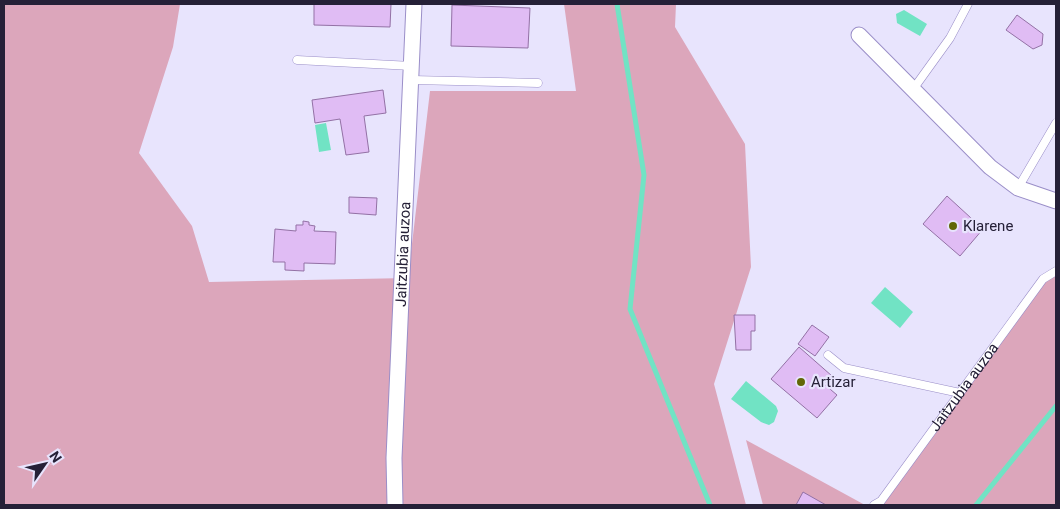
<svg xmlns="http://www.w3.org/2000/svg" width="1060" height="509" viewBox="0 0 1060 509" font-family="Roboto,sans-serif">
  <rect width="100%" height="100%" fill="#e8e4fd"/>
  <path fill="#dca6bb" d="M4 4H180L173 47 139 153 192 226 209 282 408 278 430 91H576L564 4H676L675 27 745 144 751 267 714 384 746 505H4Z
    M1056 270V505H882L1043 279Z
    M746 440 865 505H763Z"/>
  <path fill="#71e3c4" d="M904 10 927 24 920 36 897 23 896 14Z
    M326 123 331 150 319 152 315 125Z
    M885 287 913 312 900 328 871 303Z
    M746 381 776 406 778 411 774 422 769 425 761 422 731 399Z"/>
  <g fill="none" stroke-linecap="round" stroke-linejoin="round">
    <path stroke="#71e3c4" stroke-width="5" d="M617 4 644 175 630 309 710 505
      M976 505 1056 406"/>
  </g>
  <path fill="#e0bcf4" stroke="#9371a5" d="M314 4H391L390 27 314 25Z
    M452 5 530 8 528 48 451 46Z
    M1017 15 1043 34 1042 45 1033 49 1006 30Z
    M383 90 386 113 364 116 369 152 346 155 340 119 315 123 312 100Z
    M947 196 983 229 960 256 923 224Z
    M349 197 377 198 376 215 349 213Z
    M303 221 309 222V225L315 226 314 231 336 232 335 264 304 263V271L285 270V262H273L275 229 296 231V225H303Z
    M734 315H755V331H751V350H736Z
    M812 325 829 337 815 356 798 344Z
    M799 347 832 376 824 384 837 395 817 418 771 379Z
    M803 492 826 505H796Z"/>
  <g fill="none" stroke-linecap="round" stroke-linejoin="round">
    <g stroke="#9a8ec8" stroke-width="9">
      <g id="service">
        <path d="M297 60 412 66"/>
        <path d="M412 80 538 83"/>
        <path d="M914 88 950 38 968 4"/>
        <path d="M1018 188 1056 123"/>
        <path d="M828 355 844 368 960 393"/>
        <path id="s1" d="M874 505 881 501 1043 279 1056 271"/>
      </g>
    </g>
    <g stroke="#9a8ec8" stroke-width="17">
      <g id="minor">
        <path d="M859 35 990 167 1018 188 1056 201"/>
        <path id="s2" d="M395 505 394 458 414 4"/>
      </g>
    </g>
    <use href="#service" stroke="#fff" stroke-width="8"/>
    <use href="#minor" stroke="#fff" stroke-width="15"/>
  </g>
  <g fill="#626706" stroke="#e8e4fd" stroke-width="2">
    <circle cx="953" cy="226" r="5"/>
    <circle cx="801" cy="382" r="5"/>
  </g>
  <g text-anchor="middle" stroke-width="4.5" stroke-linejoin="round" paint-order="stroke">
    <g font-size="15" fill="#252037" stroke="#e8e4fd" text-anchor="start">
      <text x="963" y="231">Klarene</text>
      <text x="811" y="387">Artizar</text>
    </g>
    <g font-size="15" fill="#252037" stroke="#e8e4fd">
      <text dy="5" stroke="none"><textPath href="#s2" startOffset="251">Jaitzubia auzoa</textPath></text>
      <text dy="5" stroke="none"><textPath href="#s1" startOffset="149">Jaitzubia auzoa</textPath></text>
    </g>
  </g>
  <rect width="1060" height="509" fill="none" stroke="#252037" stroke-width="10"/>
  <g transform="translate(45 464) rotate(56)" stroke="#e8e4fd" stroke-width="4" paint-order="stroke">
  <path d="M0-4L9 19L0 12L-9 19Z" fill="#252037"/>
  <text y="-8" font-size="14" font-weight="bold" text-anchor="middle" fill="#252037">N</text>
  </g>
</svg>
